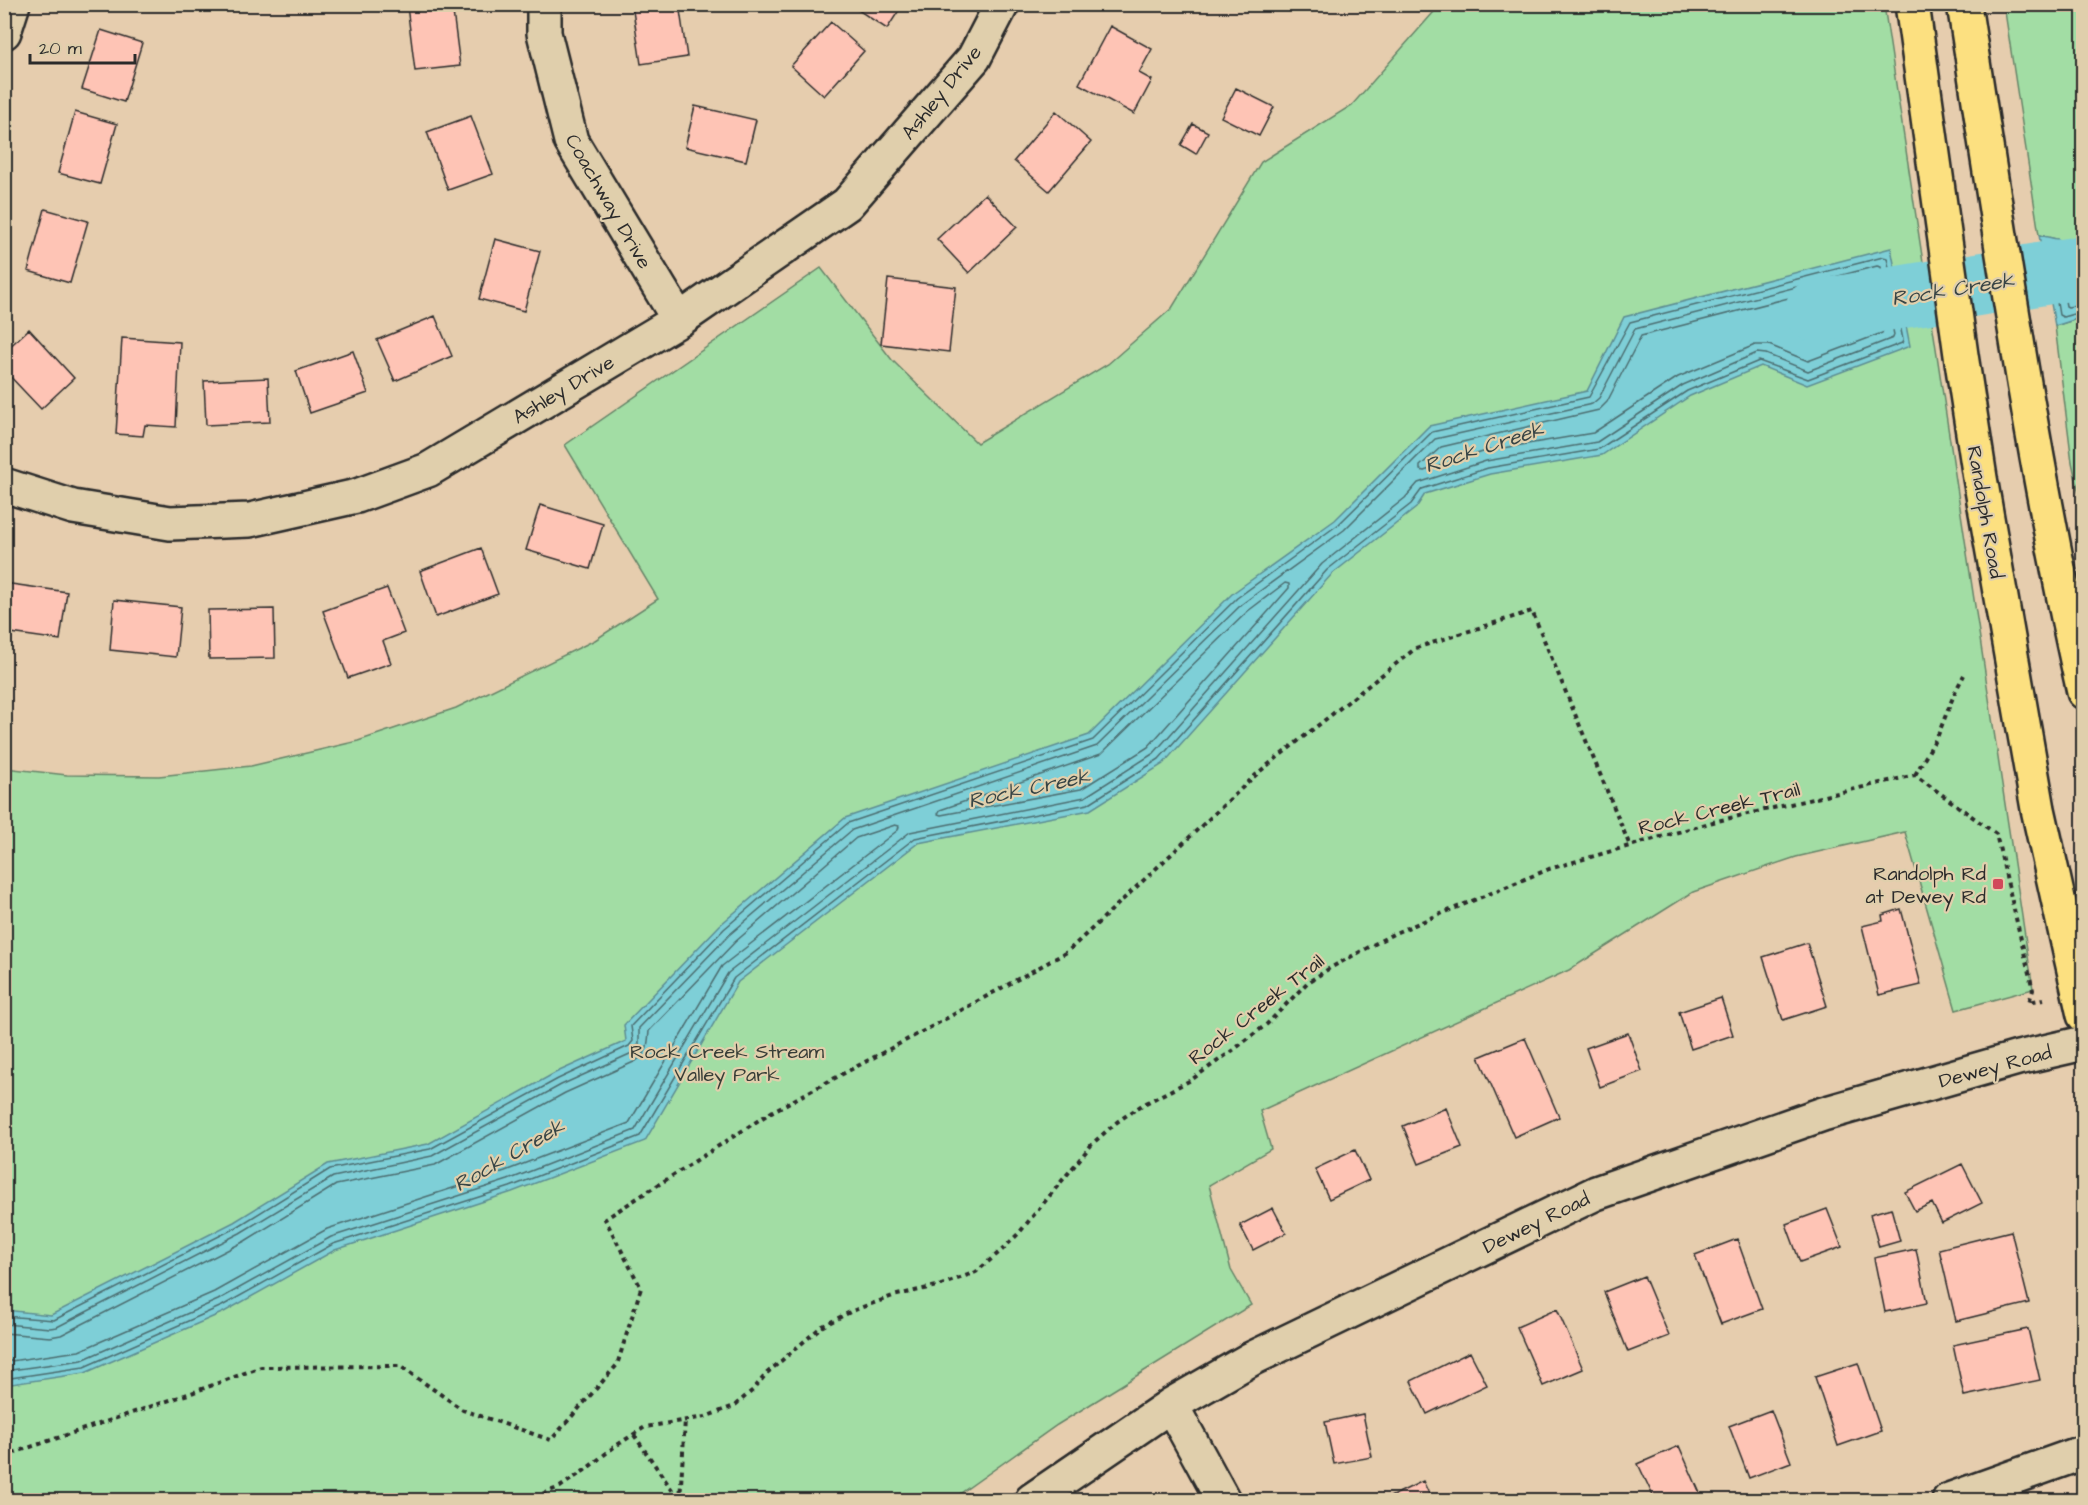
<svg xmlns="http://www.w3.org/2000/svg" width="2088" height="1505" viewBox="0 0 2088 1505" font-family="'Architects Daughter',sans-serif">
  <rect width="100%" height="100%" fill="#e6cdae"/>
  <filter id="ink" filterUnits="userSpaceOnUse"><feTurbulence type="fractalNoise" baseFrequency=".0167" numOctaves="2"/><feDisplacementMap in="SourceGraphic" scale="12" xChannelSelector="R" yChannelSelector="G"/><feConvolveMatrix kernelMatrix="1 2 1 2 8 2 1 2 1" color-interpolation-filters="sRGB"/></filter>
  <g filter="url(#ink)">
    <path fill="#a2dda4" stroke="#668468" stroke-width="1.5" d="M1440 5H1884L2033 989 1956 1010 1905 832 1796 857 1693 892 1569 970 1260 1111 1271 1149 1209 1185 1231 1270 1251 1305 1057 1425 951 1500H5V768L67 775 159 776 251 766 358 741 456 708 595 640 658 599 565 445 821 268 892 360 977 443 1108 364 1172 308 1261 162 1352 105Z
      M2004 5H2083V252L2082 245 2039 235Z
      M2083 317V512L2072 462 2055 326Z"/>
    <path fill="#7ecfd7" stroke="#5d8d92" stroke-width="1.5" d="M2039 235 2083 245V317L2055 326Z
      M1891 248 1910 346 1807 385 1761 366 1690 396 1602 455 1490 474 1425 494 1416 508 1332 574 1163 764 1090 810 918 843 738 982 645 1141 512 1192 335 1250 224 1312 85 1373 5 1385V1310L51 1315 234 1222 328 1164 428 1144 555 1073 626 1041 624 1025 720 925 845 818 1089 735 1233 593 1335 520 1429 426 1587 391 1624 317Z"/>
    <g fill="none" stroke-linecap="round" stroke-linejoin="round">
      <path stroke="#4c6d70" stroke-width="1.5" d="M2084 250 2051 244 2048 246 2059 315 2063 317 2084 311
        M2084 258 2060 253 2057 256 2066 306 2068 307 2084 304
        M1870 277 1874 279 1884 329 1882 333 1808 361 1769 345H1755L1678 377 1593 433 1486 451 1424 471 1420 470V466L1441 447 1599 410 1607 402 1641 336Z
        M1285 583 1289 584V588L1148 747 1081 789 941 815 938 814 940 810 1101 754 1248 611Z
        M4 1316 54 1320 237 1227 330 1169 430 1149 558 1079 629 1046 633 1041 631 1026 724 929 848 823 1093 740 1237 598 1339 524 1432 432 1589 397 1630 322 1883 257 1887 258 1903 340 1902 343 1808 379 1759 361 1687 391 1599 449 1488 468 1422 489 1411 504 1327 570 1159 759 1088 804 915 838 734 978 640 1136 510 1187 333 1244 222 1306 84 1367 4 1379
        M4 1324 50 1328 57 1327 240 1233 333 1177 432 1156 561 1085 632 1053 639 1044V1028L729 935 852 830 1097 746 1242 604 1344 530 1435 439 1592 404 1599 398 1635 329 1877 266 1881 267 1894 335 1893 338 1808 371 1766 354 1757 353 1683 385 1597 442 1486 461 1418 483 1405 498 1322 564 1154 753 1085 797 910 832 728 973 635 1130 508 1180 331 1237 218 1300 82 1360 4 1371
        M4 1333 50 1337 61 1335 245 1241 336 1185 435 1165 565 1093 636 1061C648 1053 648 1044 649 1031L735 942 856 838 895 825 899 826 898 830 722 966 629 1123 505 1171 327 1229 214 1292 79 1351 4 1362"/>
      <path stroke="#7ecfd7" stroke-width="63" d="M1816 311 2084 267"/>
    </g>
    <path fill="#fec4b5" stroke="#2b2b2b" stroke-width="1.5" d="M416 4H452L460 66 415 71 407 6Z
      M632 4H679L687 57 641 64Z
      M849 4H903L887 29Z
      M831 22 864 51 824 96 791 66Z
      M1110 26 1152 49 1139 73 1152 80 1134 114 1079 84Z
      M101 30 142 43 124 102 82 89Z
      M1236 88 1274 107 1259 136 1221 117Z
      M695 106 756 120 746 161 685 147Z
      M1056 111 1091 142 1049 191 1014 161Z
      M75 112 117 124 100 184 58 173Z
      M471 116 493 174 448 190 427 132Z
      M1193 124 1208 132 1196 154 1181 145Z
      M985 194 1017 227 969 273 937 239Z
      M45 209 88 221 70 283 28 271Z
      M495 239 540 251 524 311 479 299Z
      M888 279 956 287 949 352 881 344Z
      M435 316 452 356 395 381 377 340Z
      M29 329 74 378 41 409 4 370V352Z
      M122 338 180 342 176 427 145 425 143 436 116 434Z
      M353 351 368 393 310 413 296 371Z
      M268 378 270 422 206 425 204 381Z
      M540 505 603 524 590 569 526 550Z
      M481 548 498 594 436 617 420 571Z
      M4 583 67 592 60 640 4 632Z
      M387 588 404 633 383 641 391 663 348 678 323 611Z
      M114 600 181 607 176 657 110 650Z
      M274 609 275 658 209 659 208 610Z
      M1901 909 1921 985 1879 995 1862 926 1883 921 1882 915Z
      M1807 943 1827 1006 1783 1020 1763 957Z
      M1721 998 1733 1035 1691 1049 1679 1012Z
      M1628 1033 1642 1071 1600 1087 1586 1048Z
      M1525 1038 1559 1117 1514 1137 1479 1057Z
      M1446 1108 1462 1147 1419 1164 1403 1126Z
      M1355 1150 1369 1180 1329 1199 1315 1169Z
      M1962 1164 1982 1203 1942 1223 1932 1203 1915 1211 1905 1192Z
      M1273 1208 1286 1233 1253 1250 1240 1225Z
      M1891 1208 1900 1241 1879 1247 1870 1214Z
      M1827 1209 1842 1247 1800 1262 1786 1224Z
      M2011 1231 2029 1303 1956 1321 1939 1249Z
      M1737 1239 1762 1309 1721 1324 1695 1255Z
      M1916 1249 1927 1303 1885 1312 1874 1258Z
      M1644 1276 1669 1336 1628 1352 1604 1292Z
      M1557 1309 1583 1369 1543 1386 1517 1327Z
      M2028 1329 2040 1380 1964 1396 1953 1345Z
      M1470 1352 1487 1385 1427 1414 1411 1381Z
      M1858 1363 1881 1431 1838 1446 1815 1377Z
      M1771 1410 1791 1462 1749 1478 1729 1426Z
      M1363 1414 1372 1457 1334 1464 1325 1422Z
      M1679 1446 1703 1500H1655L1638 1464Z
      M1423 1481 1432 1500H1384Z"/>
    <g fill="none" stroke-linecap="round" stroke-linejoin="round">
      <g stroke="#2b2b2b" stroke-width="38">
        <path id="minor" d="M544 4V33L571 141 679 320
          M4 32 13 4
          M4 485 73 507 170 523 250 520 357 496 428 470 679 320 847 204 974 58 1002 4
          M1171 1405 1223 1500
          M1032 1500 1171 1405 1251 1359 1596 1193 1823 1114 2018 1058 2084 1043
          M1949 1500 2084 1452"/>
      </g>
      <g stroke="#2b2b2b" stroke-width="38">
        <path id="major" d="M1912 4 1961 355 1980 478 2038 809 2084 1015
          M1964 4C2000 235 2033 465 2084 692"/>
      </g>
      <path stroke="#2b2b2b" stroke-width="4" stroke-dasharray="4.5 4.5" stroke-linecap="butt" d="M1915 775 1938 735 1955 692 1964 675
        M634 1435 679 1500
        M4 1456 194 1392 261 1367 400 1366 463 1410 551 1440 617 1365 641 1288 605 1219 773 1111 929 1028 1067 952 1259 772 1416 648 1532 611 1630 846
        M526 1500 560 1487 585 1470 614 1447 645 1427 705 1417 734 1406 753 1390 767 1373 821 1327 852 1311 893 1296 941 1285 976 1272 1002 1250 1019 1233 1093 1143 1117 1122 1142 1105 1191 1080 1236 1048 1267 1024 1307 983 1330 968 1395 933 1549 869 1713 822 1915 775 1996 834 2033 990 2029 1002 2044 999
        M680 1500 685 1420"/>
      <use href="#minor" stroke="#e0cfac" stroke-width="33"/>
      <use href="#major" stroke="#fce080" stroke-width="33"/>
    </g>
  </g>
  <rect fill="#d1495b" stroke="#e0cfac" stroke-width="2" x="1992" y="878" width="12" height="12" rx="3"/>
  <g text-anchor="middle" stroke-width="4.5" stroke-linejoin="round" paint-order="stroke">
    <g font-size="20" fill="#2b2b2b" stroke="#e0cfac">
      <text transform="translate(941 92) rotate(-51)" y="7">Ashley Drive</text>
      <text transform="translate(609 201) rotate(60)" y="7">Coachway Drive</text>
      <text transform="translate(563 389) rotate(-31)" y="7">Ashley Drive</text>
      <text transform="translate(1986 512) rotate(80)" y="7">Randolph Road</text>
      <text transform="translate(1719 808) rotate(-14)" y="7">Rock Creek Trail</text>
      <text transform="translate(1256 1009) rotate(-38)" y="7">Rock Creek Trail</text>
      <text transform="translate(1995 1066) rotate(-15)" y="7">Dewey Road</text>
      <text transform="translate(1536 1222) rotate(-26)" y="7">Dewey Road</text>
    </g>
    <g font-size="20" fill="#2b2b2b" stroke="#e0cfac" text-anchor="end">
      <text x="1986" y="880">Randolph Rd<tspan x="1986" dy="23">at Dewey Rd</tspan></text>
    </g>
    <g font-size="20" fill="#373d37" stroke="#e0cfac">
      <text x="727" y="1058">Rock Creek Stream<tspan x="727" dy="23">Valley Park</tspan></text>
    </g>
    <g font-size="21" font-style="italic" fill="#374445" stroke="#e0cfac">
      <text transform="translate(1953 289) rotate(-9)" y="7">Rock Creek</text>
      <text transform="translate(1484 447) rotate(-18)" y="7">Rock Creek</text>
      <text transform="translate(1029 788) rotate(-12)" y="7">Rock Creek</text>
      <text transform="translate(509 1155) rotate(-30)" y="7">Rock Creek</text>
    </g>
  </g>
  <rect width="2088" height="1505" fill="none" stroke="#e0cfac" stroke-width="24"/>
  <rect x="12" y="12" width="2064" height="1481" fill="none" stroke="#2b2b2b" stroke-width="2" filter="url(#ink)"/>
  <path d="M30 54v9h105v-9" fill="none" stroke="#2b2b2b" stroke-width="3"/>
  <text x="39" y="54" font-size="18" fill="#2b2b2b" stroke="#e0cfac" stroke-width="4.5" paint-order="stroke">20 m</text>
</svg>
